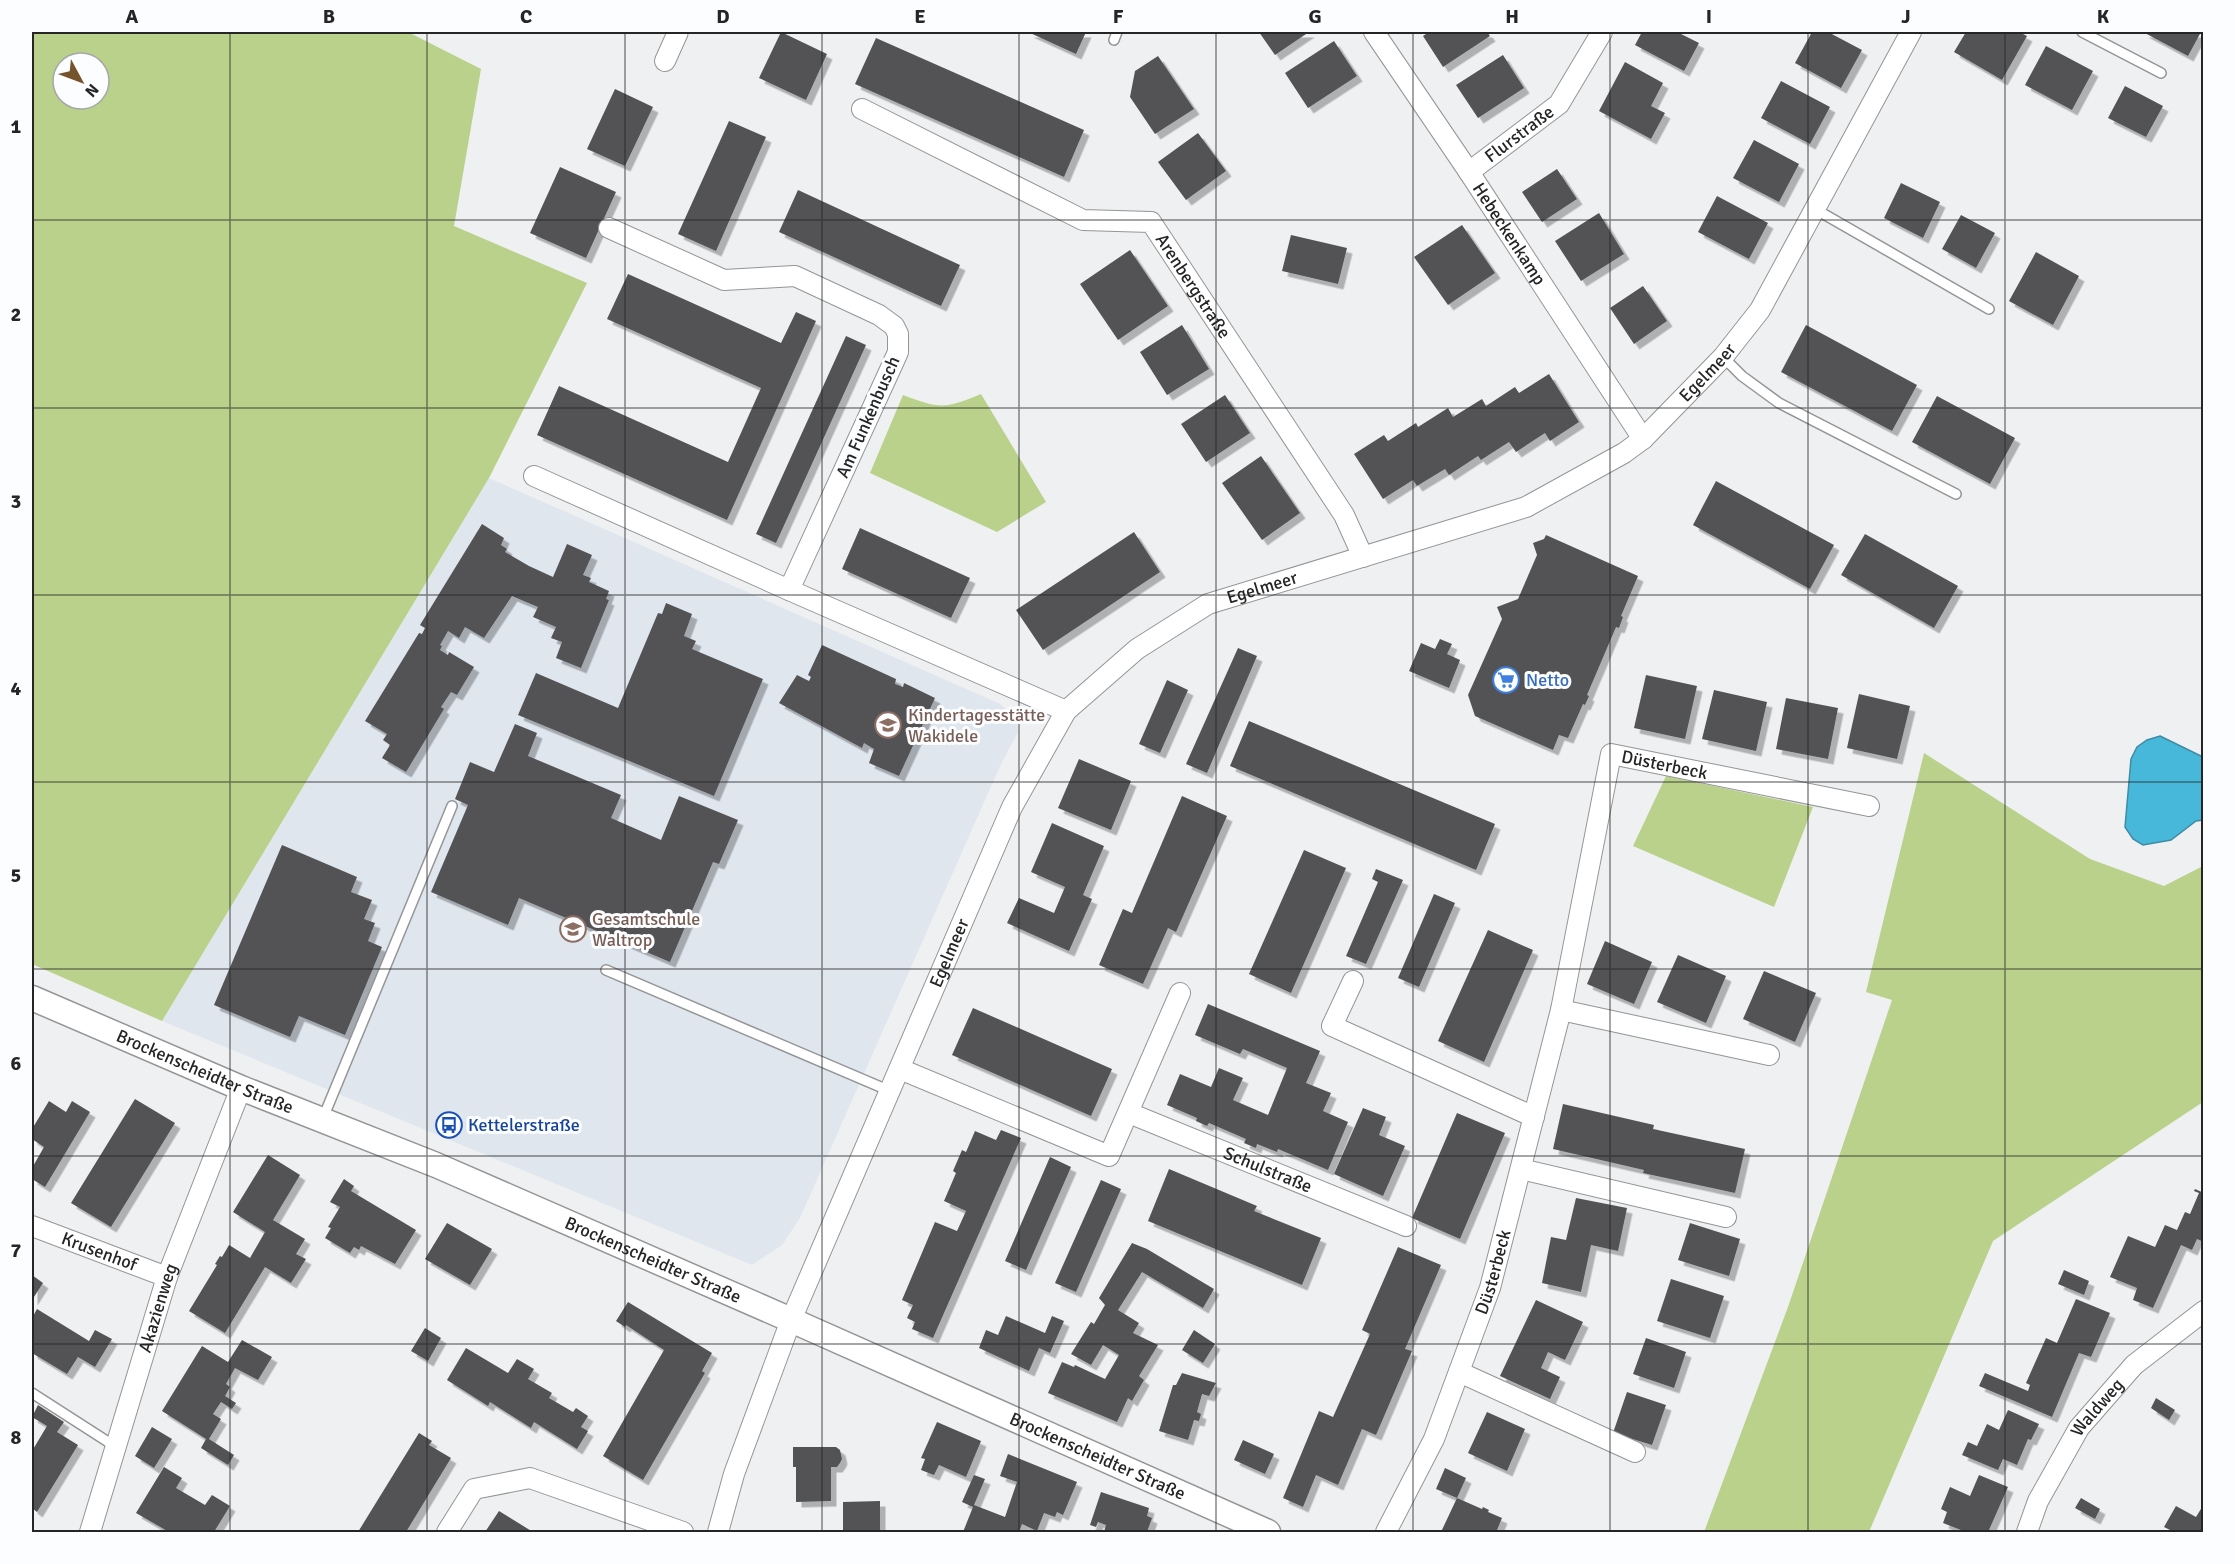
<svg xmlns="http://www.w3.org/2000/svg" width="2235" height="1564" viewBox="0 0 2235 1564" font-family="Signika,sans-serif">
  <defs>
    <filter id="shadow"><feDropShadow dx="5.5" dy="5.5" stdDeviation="0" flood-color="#0004"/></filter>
  </defs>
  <rect width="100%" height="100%" fill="#eff0f2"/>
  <path fill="#dfe6ee" d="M489 478 1000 704 1017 718 1018 732 1000 766 800 1218 782 1245 752 1265 162 1021Z"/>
  <path fill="#b9d18a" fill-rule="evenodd" d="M32 32H408L481 69 454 226 587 283 489 478 162 1021 32 964ZM63 63H99V99H63Z
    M981 394 1046 502 997 532 870 473 903 395C940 409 945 409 981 394Z
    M1924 753 2090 859 2164 886 2203 866V1102L1993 1241 1869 1532H1704L1788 1307 1892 1000 1866 992Z
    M1666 776 1813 807 1774 907 1633 846Z"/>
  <path fill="#48b8da" stroke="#3e8ca4" stroke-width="1.5" d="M2160 736 2203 757V820L2196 821 2171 840 2143 845 2133 839 2125 827 2131 759 2137 747 2147 740Z"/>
  <path fill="#525355" filter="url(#shadow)" d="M781 32 827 54 806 100 759 78Z
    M1028 32H1086L1076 54Z
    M1259 32H1309L1275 55Z
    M1429 32H1487L1490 36 1443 67 1423 36Z
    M1642 32H1677L1699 43 1684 71 1635 45Z
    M1812 32H1828L1862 50 1841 88 1795 63Z
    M1966 32H2019L2027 36 2002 80 1954 52Z
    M2143 32H2201L2188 56Z
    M876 38 1084 130 1064 177 855 84Z
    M1334 41 1357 76 1308 108 1285 73Z
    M2046 46 2093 71 2072 110 2025 85Z
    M1503 55 1524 88 1478 118 1456 85Z
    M1158 56 1194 109 1155 134 1130 97 1135 71Z
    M1625 62 1663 83 1651 106 1665 113 1651 139 1599 111Z
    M1781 81 1830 107 1810 144 1761 118Z
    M2125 86 2163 106 2146 137 2108 118Z
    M615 89 653 107 625 166 587 149Z
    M729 121 766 137 716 251 678 234Z
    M1198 133 1226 171 1186 200 1158 162Z
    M1754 140 1799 164 1779 202 1733 178Z
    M560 167 616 192 586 258 530 233Z
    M1557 169 1577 199 1542 222 1522 192Z
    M1901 183 1940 202 1923 238 1884 218Z
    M798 190 960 265 941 306 779 232Z
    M1717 196 1768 223 1749 259 1698 232Z
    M1599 213 1624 254 1581 281 1555 241Z
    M1961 215 1995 233 1976 268 1942 249Z
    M1462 225 1495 273 1448 305 1414 257Z
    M1291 235 1347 248 1338 284 1282 271Z
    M1130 250 1168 306 1118 340 1080 284Z
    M2036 252 2079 276 2053 325 2009 301Z
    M628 274 781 343 796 312 816 321 727 520 537 435 559 386 728 462 761 388 607 319Z
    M1643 286 1667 321 1634 344 1610 308Z
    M1182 325 1209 369 1167 395 1140 352Z
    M1806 325 1917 385 1892 431 1781 372Z
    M846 336 866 345 776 543 756 534Z
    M1549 374 1579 422 1550 441 1545 433 1516 452 1509 442 1481 460 1478 456 1449 475 1445 469 1417 486 1413 480 1383 499 1354 454 1384 435 1388 441 1416 423 1418 427 1448 408 1453 417 1482 399 1486 406 1515 387 1519 393Z
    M1225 395 1250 433 1206 462 1181 424Z
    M1937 396 2015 438 1990 484 1912 442Z
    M1261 456 1300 513 1262 540 1222 483Z
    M1716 481 1834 545 1810 589 1693 525Z
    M482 524 504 538 501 545 507 549 505 552 529 566 553 577 567 544 592 555 583 575 591 578 589 582 609 591 606 599 609 600 581 668 556 658 562 642 551 638 556 627 533 617 538 607 512 596 484 638 465 627 459 638 448 631 440 645 442 646 440 650 448 655 449 652 474 667 457 695 451 692 441 707 444 709 406 772 382 758 390 745 383 740 387 734 365 721 419 633 422 634 425 628 420 625Z
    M860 528 970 578 951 618 842 569Z
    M1134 532 1160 572 1043 650 1016 610Z
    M1865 534 1958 586 1934 628 1841 575Z
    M1546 535 1638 576 1621 616 1623 617 1619 628 1616 627 1587 695 1589 696 1585 705 1583 704 1568 738 1559 735 1553 750 1475 716 1468 695 1502 619 1497 607 1518 599 1537 555 1533 543 1544 539Z
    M666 603 692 614 684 636 696 641 692 649 763 679 714 796 518 715 536 673 618 708 658 613 662 614Z
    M1440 639 1452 644 1447 654 1460 660 1449 688 1409 671 1421 643 1435 649Z
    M822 645 896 679 895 684 903 687 904 683 935 698 899 776 869 763 874 749 864 743 862 748 779 703 797 675 809 681 811 677 808 675Z
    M1238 648 1257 656 1207 773 1186 764Z
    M1646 675 1697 686 1685 739 1634 728Z
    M1167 680 1188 690 1160 753 1139 744Z
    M1714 690 1767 702 1756 751 1702 739Z
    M1859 694 1910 706 1897 759 1847 748Z
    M1786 698 1838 708 1828 759 1776 749Z
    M1249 721 1495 824 1476 870 1230 766Z
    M515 724 537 733 528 756 621 795 611 818 661 840 679 796 738 820 719 864 713 862 670 962 519 898 508 925 431 892 468 805 455 799 470 762 494 772Z
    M1079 759 1131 781 1111 830 1058 808Z
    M1182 796 1227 816 1176 932 1168 928 1143 984 1099 965 1123 909 1132 913Z
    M1052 823 1104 846 1083 895 1092 899 1069 951 1007 923 1019 898 1054 913 1065 887 1031 872Z
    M282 845 357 877 351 892 372 900 364 919 375 923 368 941 382 947 345 1035 299 1016 290 1037 214 1005Z
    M1304 850 1346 868 1291 993 1249 974Z
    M1376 869 1403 880 1366 964 1346 956 1378 882 1372 879Z
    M1434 894 1455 903 1419 987 1398 978Z
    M1488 930 1533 950 1484 1062 1438 1041Z
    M1605 941 1652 962 1634 1004 1587 984Z
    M1678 955 1726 976 1706 1023 1657 1002Z
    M1764 971 1816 993 1795 1042 1743 1019Z
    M1208 1004 1320 1051 1306 1083 1331 1093 1323 1111 1348 1122 1328 1170 1278 1149 1277 1152 1257 1144 1256 1148 1244 1143 1246 1139 1209 1123 1207 1126 1196 1121 1197 1118 1167 1105 1180 1074 1211 1087 1219 1068 1243 1078 1233 1100 1268 1115 1287 1068 1243 1049 1240 1054 1195 1035Z
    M973 1008 1112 1069 1091 1116 952 1055Z
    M135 1099 175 1123 111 1227 71 1203Z
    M49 1101 66 1112 72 1101 90 1112 45 1187 32 1179V1168L44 1147 32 1139V1129Z
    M1563 1104 1654 1125 1653 1129 1745 1149 1735 1193 1643 1173 1644 1170 1553 1149Z
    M1363 1108 1386 1117 1379 1135 1405 1146 1383 1196 1334 1174Z
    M1457 1113 1505 1133 1460 1239 1412 1218Z
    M1001 1130 1021 1138 933 1338 912 1329 915 1322 907 1318 913 1305 902 1300 935 1222 957 1231 966 1211 944 1201 956 1173 953 1171 962 1150 966 1152 975 1131 996 1140Z
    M268 1155 300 1175 273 1220 305 1239 296 1254 306 1259 291 1283 265 1267 225 1333 189 1311 217 1265 215 1264 220 1256 222 1257 229 1245 250 1258 265 1232 233 1212Z
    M1050 1157 1071 1167 1026 1270 1005 1261Z
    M1169 1169 1257 1206 1254 1211 1321 1238 1302 1285 1148 1221Z
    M344 1179 354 1186 351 1191 416 1230 395 1264 361 1246 359 1250 354 1247 350 1253 325 1238 331 1228 328 1227 340 1207 330 1202Z
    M1101 1180 1121 1189 1076 1292 1055 1283Z
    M2195 1189 2204 1193V1242L2197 1239 2192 1250 2181 1245 2153 1308 2133 1300 2137 1288 2110 1277 2128 1236 2155 1247 2165 1225 2177 1230 2185 1212 2190 1214 2199 1193 2194 1191Z
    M1576 1198 1627 1208 1618 1251 1591 1245 1581 1292 1542 1283 1551 1237 1566 1240Z
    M447 1223 492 1249 470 1285 425 1259Z
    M1690 1223 1740 1239 1729 1276 1678 1260Z
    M1132 1243 1147 1249 1214 1289 1203 1308 1142 1272 1118 1310 1139 1323 1133 1333 1158 1345 1139 1376 1144 1380 1132 1401 1128 1398 1117 1422 1048 1393 1062 1362 1074 1367 1075 1365 1105 1379 1119 1355 1103 1345 1091 1365 1071 1354 1091 1322 1094 1324 1105 1305 1099 1298Z
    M1398 1247 1441 1265 1405 1349 1412 1351 1376 1435 1362 1429 1338 1485 1316 1475 1303 1507 1283 1498 1319 1411 1333 1417 1370 1334 1362 1330Z
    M2064 1270 2089 1281 2084 1295 2058 1284Z
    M32 1275 43 1283 32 1300Z
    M1671 1279 1724 1296 1710 1338 1657 1321Z
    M2076 1299 2110 1313 2091 1357 2079 1353 2052 1417 1979 1386 1985 1373 2028 1391 2030 1385 2026 1383 2046 1338 2057 1343Z
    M1536 1300 1583 1322 1565 1360 1548 1352 1541 1368 1560 1377 1550 1399 1500 1376Z
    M628 1302 712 1353 702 1371 705 1373 643 1480 603 1456 664 1350 626 1325 625 1327 616 1321Z
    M37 1309 89 1341 95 1330 112 1339 95 1367 78 1357 67 1374 32 1353V1318Z
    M1006 1316 1045 1333 1052 1316 1064 1321 1050 1353 1039 1348 1029 1371 979 1348 986 1330 998 1335Z
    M425 1328 441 1338 428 1361 411 1351Z
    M1194 1330 1215 1344 1203 1363 1182 1350Z
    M1646 1338 1686 1352 1674 1388 1633 1374Z
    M242 1340 272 1357 258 1380 235 1368 226 1384 230 1387 225 1396 236 1403 232 1409 221 1402 213 1414 221 1419 209 1439 234 1455 228 1465 201 1448 206 1439 162 1411 202 1346 228 1362Z
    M466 1348 508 1373 517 1359 534 1369 528 1379 552 1393 549 1398 573 1412 576 1408 588 1416 581 1427 588 1431 577 1449 534 1422 531 1428 490 1402 488 1406 447 1380Z
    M1182 1373 1216 1383 1209 1396 1202 1394 1197 1412 1201 1414 1199 1421 1194 1420 1188 1440 1159 1431 1173 1385H1176Z
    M1627 1392 1666 1405 1652 1445 1613 1433Z
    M2156 1398 2175 1410 2169 1420 2151 1408Z
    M38 1405 64 1422 57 1432 78 1445 37 1512 32 1508V1451L47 1426 32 1417Z
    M2008 1410 2039 1424 2031 1440 2028 1439 2017 1465 2003 1459 1998 1470 1962 1455 1968 1442 1977 1446 1987 1424 1999 1430Z
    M1487 1412 1525 1429 1507 1471 1468 1453Z
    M937 1422 981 1441 966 1477 939 1465 934 1475 921 1470 925 1459 921 1458Z
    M152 1427 172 1439 154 1468 135 1456Z
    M419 1433 432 1441 429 1445 451 1458 406 1532H358Z
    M1243 1440 1274 1454 1265 1474 1234 1460Z
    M793 1447H836L840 1450 842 1459 840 1463 837 1467H831V1501L796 1502V1467H793Z
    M1008 1454 1077 1482 1063 1515 1057 1512 1055 1517 1044 1513 1037 1531 1022 1524 1019 1532H963L973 1507 962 1502 974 1475 985 1479 974 1505 1005 1517 1017 1482 1000 1476Z
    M164 1467 182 1478 176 1488 205 1505 212 1495 230 1506 214 1532H169L136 1513Z
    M1445 1468 1466 1478 1457 1498 1436 1489Z
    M1979 1475 2008 1487 1989 1530 1987 1532H1966L1943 1523 1947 1512 1941 1509 1950 1487 1970 1496Z
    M1101 1492 1149 1508 1147 1516 1152 1518 1147 1532H1104L1106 1525 1098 1522 1096 1527 1090 1525Z
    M1457 1498 1482 1509 1483 1507 1489 1510 1488 1512 1502 1518 1497 1530 1503 1532H1441Z
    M2081 1498 2100 1509 2095 1519 2075 1508Z
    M880 1501V1532H843V1502Z
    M2204 1504V1532H2169L2170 1530 2164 1527 2176 1506 2196 1517Z
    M499 1511 533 1532H485Z"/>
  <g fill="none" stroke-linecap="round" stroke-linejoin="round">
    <g stroke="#949597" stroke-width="12">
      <path id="service" d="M2082 32 2161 73
        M1114 40 1117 32
        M1815 209 1989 309
        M1723 357 1742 376 1779 403 1956 494
        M606 970 890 1091
        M323 1118 452 806
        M32 1393 116 1447"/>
    </g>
    <g stroke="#949597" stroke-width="22">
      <g id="minor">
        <path id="s1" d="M1374 32 1469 172 1643 439"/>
        <path d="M665 61 678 32"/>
        <path id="s2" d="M862 109 1083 220 1151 222 1344 515 1363 557"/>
        <path id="s3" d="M1469 172 1559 104 1602 32"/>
        <path d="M609 228 724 280 795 276 879 315 894 326 898 334V352L894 361 789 590"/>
        <path d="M534 476 789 590 1066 711"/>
        <path d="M1353 981 1332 1026 1534 1117"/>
        <path d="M1561 1010 1769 1055"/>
        <path d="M900 1069 1109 1156 1180 993"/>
        <path id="s4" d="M1129 1113 1406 1226"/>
        <path d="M1521 1169 1726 1217"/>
        <path id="s5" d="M32 1226 167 1277"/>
        <path d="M1459 1372 1635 1452"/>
        <path id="s6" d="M90 1532 167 1277 241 1088"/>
        <path d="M447 1532 474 1489 530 1478 683 1532"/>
        <path id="s7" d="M718 1532 734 1474 791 1320 1012 807 1066 711 1137 649 1208 604 1526 507 1624 453 1643 439 1723 357 1760 310 1911 32"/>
        <path id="s8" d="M1386 1532 1434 1439 1490 1288 1561 1010 1611 754 1869 806"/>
        <path id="s9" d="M2027 1532 2038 1501 2079 1428 2134 1365 2204 1311"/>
      </g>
    </g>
    <g stroke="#949597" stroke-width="27">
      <g id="tertiary">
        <path id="s10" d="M32 998 241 1088 436 1165 791 1320 1268 1532"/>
      </g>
    </g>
    <use href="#service" stroke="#fff" stroke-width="9"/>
    <use href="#minor" stroke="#fff" stroke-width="20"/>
    <use href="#tertiary" stroke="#fff" stroke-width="24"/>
  </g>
  <path fill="none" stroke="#252526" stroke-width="1.5" stroke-opacity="0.55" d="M230 32V1532M427 32V1532M625 32V1532M822 32V1532M1019 32V1532M1216 32V1532M1413 32V1532M1610 32V1532M1808 32V1532M2005 32V1532M32 220H2204M32 408H2204M32 595H2204M32 782H2204M32 969H2204M32 1156H2204M32 1344H2204"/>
  <defs>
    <g id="supermarket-ring" transform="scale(1.35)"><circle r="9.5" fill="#fcfdff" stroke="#3f7fe0" stroke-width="1.5"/><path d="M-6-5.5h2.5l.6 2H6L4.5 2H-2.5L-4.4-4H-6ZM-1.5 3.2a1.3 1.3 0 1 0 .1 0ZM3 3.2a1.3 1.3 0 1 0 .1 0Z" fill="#3f7fe0"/></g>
    <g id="school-ring" transform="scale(1.35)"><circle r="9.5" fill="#fcfdff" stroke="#8d6e63" stroke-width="1.5"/><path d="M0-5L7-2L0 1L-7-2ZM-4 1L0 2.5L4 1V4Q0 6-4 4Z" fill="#8d6e63"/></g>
    <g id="bus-ring" transform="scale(1.35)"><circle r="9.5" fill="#fcfdff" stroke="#1a4fb4" stroke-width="1.5"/><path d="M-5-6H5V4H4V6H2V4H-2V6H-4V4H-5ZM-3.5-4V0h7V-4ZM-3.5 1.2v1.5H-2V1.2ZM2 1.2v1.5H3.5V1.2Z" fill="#1a4fb4"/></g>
  </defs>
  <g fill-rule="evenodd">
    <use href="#supermarket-ring" x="1506" y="680"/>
    <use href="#school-ring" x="888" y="725"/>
    <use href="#school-ring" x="573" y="929"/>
    <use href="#bus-ring" x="449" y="1125"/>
  </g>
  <g text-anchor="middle" stroke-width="6" stroke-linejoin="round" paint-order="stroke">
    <g font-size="18" fill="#252526" stroke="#fcfdff">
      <text dy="6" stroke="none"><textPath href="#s3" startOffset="63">Flurstraße</textPath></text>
      <text dy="6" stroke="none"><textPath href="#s1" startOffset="243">Hebeckenkamp</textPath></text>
      <text dy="6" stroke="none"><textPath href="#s2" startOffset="392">Arenbergstraße</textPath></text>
      <text dy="6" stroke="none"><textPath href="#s7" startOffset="1632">Egelmeer</textPath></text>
      <text transform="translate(868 417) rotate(-66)" y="6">Am Funkenbusch</text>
      <text dy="6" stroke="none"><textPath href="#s7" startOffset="1128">Egelmeer</textPath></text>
      <text dy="6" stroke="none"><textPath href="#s8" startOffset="868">Düsterbeck</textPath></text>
      <text dy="6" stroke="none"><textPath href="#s7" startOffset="624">Egelmeer</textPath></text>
      <text dy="6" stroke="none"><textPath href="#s10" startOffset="188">Brockenscheidter Straße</textPath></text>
      <text dy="6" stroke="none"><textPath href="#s4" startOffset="150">Schulstraße</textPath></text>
      <text dy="6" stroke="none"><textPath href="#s5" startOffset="72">Krusenhof</textPath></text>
      <text dy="6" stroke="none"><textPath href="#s10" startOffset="674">Brockenscheidter Straße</textPath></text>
      <text dy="6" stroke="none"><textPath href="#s8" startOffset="282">Düsterbeck</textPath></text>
      <text dy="6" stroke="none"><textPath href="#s6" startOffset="234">Akazienweg</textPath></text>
      <text dy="6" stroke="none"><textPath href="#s9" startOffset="144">Waldweg</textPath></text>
      <text dy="6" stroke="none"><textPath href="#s10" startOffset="1160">Brockenscheidter Straße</textPath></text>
    </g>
    <g font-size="18" fill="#366cbe" stroke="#fcfdff" text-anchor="start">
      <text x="1526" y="686">Netto</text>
    </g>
    <g font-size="18" fill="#785e54" stroke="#fcfdff" text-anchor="start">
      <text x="908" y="721">Kindertagesstätte<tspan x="908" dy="21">Wakidele</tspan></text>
      <text x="592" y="925">Gesamtschule<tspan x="592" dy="21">Waltrop</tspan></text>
    </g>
    <g font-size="18" fill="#164399" stroke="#fcfdff" text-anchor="start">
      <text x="468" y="1131">Kettelerstraße</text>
    </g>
  </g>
  <rect width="2235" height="1564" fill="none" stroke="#fcfdff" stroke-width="66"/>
  <g transform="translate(81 81) rotate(131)"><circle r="28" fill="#fcfdff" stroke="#a6a7a8" stroke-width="1.5"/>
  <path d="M0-4.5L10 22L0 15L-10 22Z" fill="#75532b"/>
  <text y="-9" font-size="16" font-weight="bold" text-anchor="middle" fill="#252526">N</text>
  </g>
  <rect x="33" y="33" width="2169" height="1498" fill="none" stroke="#252526" stroke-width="2"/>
  <g font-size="20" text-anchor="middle" font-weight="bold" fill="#252526">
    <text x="132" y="23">A</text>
    <text x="329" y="23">B</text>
    <text x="526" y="23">C</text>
    <text x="723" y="23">D</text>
    <text x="920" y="23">E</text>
    <text x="1118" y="23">F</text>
    <text x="1315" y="23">G</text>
    <text x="1512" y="23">H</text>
    <text x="1709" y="23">I</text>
    <text x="1906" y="23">J</text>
    <text x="2103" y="23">K</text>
    <text x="16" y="133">1</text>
    <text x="16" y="321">2</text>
    <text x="16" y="508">3</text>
    <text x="16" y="695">4</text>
    <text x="16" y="882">5</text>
    <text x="16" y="1070">6</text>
    <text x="16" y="1257">7</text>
    <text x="16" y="1444">8</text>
  </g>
</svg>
